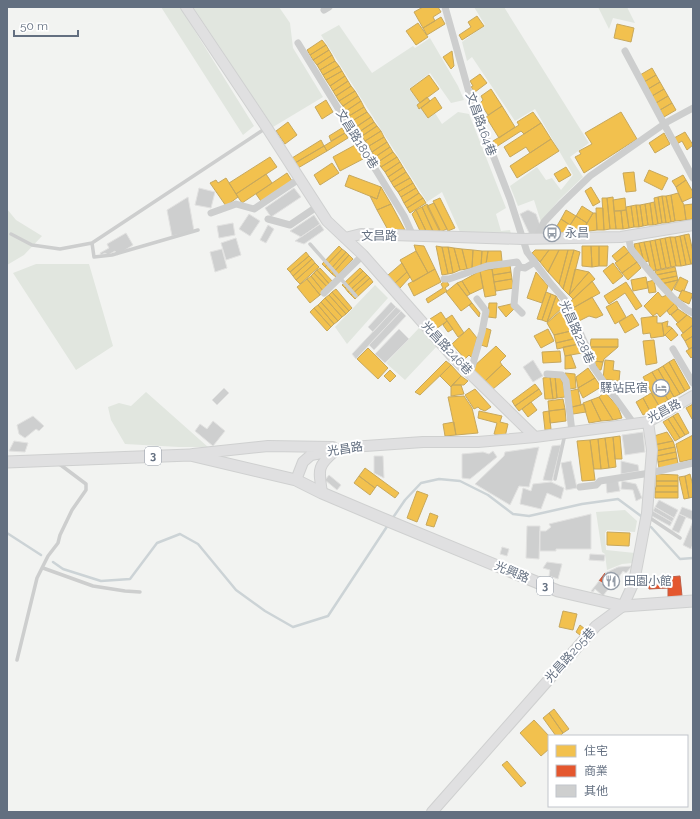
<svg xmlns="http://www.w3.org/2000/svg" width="700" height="819" viewBox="0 0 700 819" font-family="Raleway,'Noto Sans TC',sans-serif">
  <rect width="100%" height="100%" fill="#f2f3f1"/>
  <path fill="#e1e6df" d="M161 7H180L254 126 243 135Z
    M193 7H279L290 23 293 48 323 97 273 127Z
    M474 7H504L589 143 570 157 583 177 559 200 541 222 534 200 518 206 510 186 537 167 546 180 552 178 561 190 573 175 535 109 515 121 472 57 467 61 462 42 485 25Z
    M598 7H627L635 23 613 18 609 29Z
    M339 25 372 73 413 46 415 48 430 38 458 86 464 100 451 103 430 73 409 89 420 103 417 106 419 109 421 108 428 118 435 113 442 124 458 112 469 114 506 208 496 214 501 231 510 230 511 234 460 232 442 192 427 202 321 35Z
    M7 209 16 220 42 236 24 255 7 265Z
    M36 264H89L113 346 76 370 13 273Z
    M375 285 388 298 347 344 335 327Z
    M419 328 438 345 405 380 386 363Z
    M146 392 208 447H179L125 444 111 420 108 407 119 403 131 406Z
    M625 510 637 521 635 532 607 530 605 533 606 550 635 553 633 563 622 564 607 570 605 554 602 552 596 512Z"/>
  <path fill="#f2c14e" stroke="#c7a85d" d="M423 7H438L441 12 433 17 435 21 423 28 414 12Z
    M477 16 484 26 462 40 459 35 471 27 468 22Z
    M441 17 445 24 427 35 423 28Z
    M418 23 428 37 416 45 406 31Z
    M617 24 634 28 631 42 614 38Z
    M322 40 326 45 310 55 307 50Z
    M326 45 329 50 313 60 310 55Z
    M329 50 332 55 317 65 313 60Z
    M452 51 454 66 451 69 443 57Z
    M332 55 335 61 320 70 317 65Z
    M335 61 339 66 323 75 320 70Z
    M339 66 342 71 326 80 323 75Z
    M652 68 656 75 644 82 640 75Z
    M342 71 345 76 330 86 326 80Z
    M480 74 487 83 475 92 471 87 473 86 470 81Z
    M429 75 439 89 420 103 410 89Z
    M656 75 660 82 648 89 644 82Z
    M345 76 348 81 333 91 330 86Z
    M348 81 351 86 336 96 333 91Z
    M660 82 664 89 652 96 648 89Z
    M351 86 355 91 339 101 336 96Z
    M491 89 502 106 488 115 480 103 483 100 481 96Z
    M664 89 668 96 656 103 652 96Z
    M355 91 358 96 343 106 339 101Z
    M358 96 361 101 346 111 343 106Z
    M668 96 672 103 660 110 656 103Z
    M427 97 430 101 419 109 417 105Z
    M435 97 442 108 428 118 421 108Z
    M326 100 333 112 322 119 315 107Z
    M361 101 364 107 349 116 346 111Z
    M672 103 676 110 664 117 660 110Z
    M502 106 515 127 499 138 486 117Z
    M364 107 367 112 352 121 349 116Z
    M367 112 371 117 356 127 352 121Z
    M533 112 541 123 524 134 521 131 496 147 493 141 519 125 517 122Z
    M621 112 637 139 584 173 575 157 581 154 579 151 592 144 585 133Z
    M371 117 374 122 359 132 356 127Z
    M288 122 297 135 285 144 276 131Z
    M374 122 377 126 362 136 359 132Z
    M541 123 551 139 530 153 526 147 510 157 504 147Z
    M377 126 381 131 365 141 362 136Z
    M342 128 345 133 331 141 329 136Z
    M381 131 384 137 369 146 365 141Z
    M685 132 693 145 687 150 682 141 677 144 674 138Z
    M345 133 348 138 327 151 324 146Z
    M664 133 670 144 655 153 649 143Z
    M384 137 387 142 372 152 369 146Z
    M551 139 559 151 517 178 510 166Z
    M321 140 324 146 295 163 292 158Z
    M387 142 390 147 375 157 372 152Z
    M355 145 363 159 340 171 333 157Z
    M324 146 327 151 298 168 295 163Z
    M390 147 393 152 378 162 375 157Z
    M393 152 397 157 381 167 378 162Z
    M270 157 277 167 236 194 229 183Z
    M397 157 400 162 385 172 381 167Z
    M400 162 403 167 388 177 385 172Z
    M332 163 339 173 320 185 314 175Z
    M403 167 406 172 391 182 388 177Z
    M566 167 571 175 559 182 554 174Z
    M649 170 668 178 662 190 644 181Z
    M406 172 410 178 394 187 391 182Z
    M634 172 636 191 626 192 623 173Z
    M287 173 294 184 263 204 256 194Z
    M266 174 272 183 242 203 236 194Z
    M349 175 381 187 377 199 345 186Z
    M683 175 686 180 676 187 672 181Z
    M226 178 238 197 226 206 210 183 216 180 218 183Z
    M410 178 413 183 398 192 394 187Z
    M686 180 693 192V197L682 202 676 187Z
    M413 183 416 188 401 197 398 192Z
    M381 187 391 204 377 210 370 196 377 199Z
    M591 187 600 202 593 206 585 191Z
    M416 188 419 193 404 203 401 197Z
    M419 193 423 198 407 208 404 203Z
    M678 193 684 205 686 220 675 221 671 195Z
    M671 195 675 221 671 222 666 196Z
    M662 196H666L671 222 666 223Z
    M662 196 666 223H662L658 197Z
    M613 197 616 229H610L607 198Z
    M658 197 662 223 658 224 654 198Z
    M423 198 426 203 410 213 407 208Z
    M440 198 455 228 448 231 433 201Z
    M602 198H607L610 229 604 230Z
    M625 198 626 210 614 211 613 200Z
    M654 202 658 224 653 225 650 203Z
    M434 203 447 229 440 232 427 206Z
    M650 203 653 225H648L645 204Z
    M391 204 405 230H388L377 210Z
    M427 204 440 230 434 233 422 207Z
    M645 204 648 225 643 226 640 205Z
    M693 204V219L686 220 684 205Z
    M636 205 639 227H634L631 206Z
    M636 205H640L643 226 639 227Z
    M582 206 593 213 587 223 576 216Z
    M631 206 634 227 629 228 626 207Z
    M422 207 433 232 427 233 416 210Z
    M596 208H603L604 230H597Z
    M416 210 427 233H421L412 214Z
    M566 210 576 216 570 225 561 219Z
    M626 210 629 228 623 229 621 211Z
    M614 211H621L623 229H616Z
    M593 213H596L597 230 582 232Z
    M576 216 587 223 582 232 565 233Z
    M561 219 570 225 565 233 562 235 554 231Z
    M689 234 693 252V264H691L684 235Z
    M684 235 691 264 686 265 680 236Z
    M680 236 686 265 681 266 675 237Z
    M670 237H675L681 266H676Z
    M670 237 676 266 671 267 665 238Z
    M665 238 671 267 666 268 660 239Z
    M660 239 666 268 661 269 655 240Z
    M655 240 661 269 656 270 650 241Z
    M650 241 656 270 651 271 644 242Z
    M644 242 649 261 644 262 639 243Z
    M639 243 644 262 636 253 634 244Z
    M414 245 424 246 435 269 428 273 416 251Z
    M339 246 342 249 325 267 322 264Z
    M436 246 442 247 448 274 442 275Z
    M582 246H591L592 267 582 266Z
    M591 246H599V266L592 267Z
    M599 246H608L607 266H599Z
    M624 246 629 252 617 262 612 256Z
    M442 247H448L453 273 448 274Z
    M448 247 454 248 460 270 453 273Z
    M454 248 462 249 467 269 460 270Z
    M342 249 346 252 329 271 325 267Z
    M462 249 473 250 472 268 467 269Z
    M473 250 482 251 481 266 472 268Z
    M535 250H549L540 262 532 253Z
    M549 250H559L548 272 540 262Z
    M559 250H568L559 284 548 272Z
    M568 250H574L563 289 559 284Z
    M574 250 580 252 569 295 563 289Z
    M416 251 428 273 413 282 400 260Z
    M482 251H488L486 264 481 266Z
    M488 251H501L502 261 486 264Z
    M306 252 309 256 290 272 287 269Z
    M346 252 349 255 332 274 329 271Z
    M629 252 637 262 622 273 615 263Z
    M349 255 353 259 336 277 332 274Z
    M309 256 312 259 293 276 290 272Z
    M312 259 315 263 296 280 293 276Z
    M637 262 641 268 628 280 622 273Z
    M315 263 319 267 300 284 296 280Z
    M402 263 407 272 395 283 388 275Z
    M613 263 623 276 613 284 603 271Z
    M510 265 511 272 493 275 492 269Z
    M675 267 676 271 656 275 655 271Z
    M320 268 334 283 331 286 317 270Z
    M360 268 363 271 345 288 342 285Z
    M435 269 441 282 414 296 408 284Z
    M492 269 496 295 485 297 480 271Z
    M575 269 589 272 569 295Z
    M317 270 331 286 328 288 314 273Z
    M363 271 367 275 348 292 345 288Z
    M480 271 483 288 470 294 462 281Z
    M676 271 677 276 658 280 656 275Z
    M407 272 410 277 400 288 395 283Z
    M511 272 512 279 494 282 493 275Z
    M536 272 548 286 542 303 527 298Z
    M589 272 595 279 573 299 569 295Z
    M314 273 328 288 324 292 311 276Z
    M367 275 370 278 351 295 348 292Z
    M311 276 324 292 320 295 307 279Z
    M677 276 678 280 661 284 658 280Z
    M646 277 648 288 633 291 631 280Z
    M680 277 688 281 684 291 682 290 681 292 674 289Z
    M370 278 373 282 355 299 351 295Z
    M307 279 320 295 310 303 297 287Z
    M512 279 514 288 496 291 494 282Z
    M446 280 449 285 445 288 447 291 428 303 426 299 443 288 441 284Z
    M654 280 656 292 649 293 647 282Z
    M678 280 671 292 661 284Z
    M462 281 470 294 467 296 457 283Z
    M592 281 600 293 573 308 570 302Z
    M626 282 642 306 636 310 625 293 609 304 604 296Z
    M457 283 472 303 461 311 446 292Z
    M336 289 352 308 349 311 332 292Z
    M682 290 693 294 689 304 678 299Z
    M332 292 349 311 346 314 329 295Z
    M546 292 551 294 542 320 537 319Z
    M658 292 662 297 667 295 675 303 660 317 657 313 653 316 644 306Z
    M551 294 556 296 547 322 542 320Z
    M329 295 346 314 342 317 325 298Z
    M556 296 563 307 547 322Z
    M592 297 603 315 596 318 589 316 579 321 573 308Z
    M325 298 342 317 338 321 321 302Z
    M617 301 626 317 615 324 606 307Z
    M321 302 338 321 334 324 318 305Z
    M472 303 480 313 479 317 469 305Z
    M489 303H497L496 318 488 317Z
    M675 303 678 309 670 315 667 311Z
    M511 304 514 309 506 317 498 307Z
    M318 305 334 324 331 327 314 308Z
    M314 308 331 327 327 331 310 312Z
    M563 309 575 330 554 335 547 323Z
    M678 309 687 315 678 323 671 315Z
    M441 312 447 321 436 329 430 319Z
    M632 314 639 325 625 333 619 322Z
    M452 315 464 333 458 337 446 319Z
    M687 315 693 319V325L683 333 676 324Z
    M657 316V323H662L664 336 651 338 650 333 643 334 641 318Z
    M447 321 453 329 448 332 443 325Z
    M668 321 667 327 669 326 672 328 664 336 662 323Z
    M693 325V336L685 341 681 335Z
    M469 328 477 338 472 358 469 355 465 359 452 344Z
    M485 328 491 330 487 347 481 345Z
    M672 328 678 335 671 341 665 335Z
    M548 329 554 341 541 348 534 336Z
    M575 330 577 338 556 343 554 335Z
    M693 336V347L689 349 685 341Z
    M577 338 579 344 557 349 556 343Z
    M591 339H618V347H590Z
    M654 340 657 363 646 365 643 341Z
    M579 344 582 353 565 356 563 347Z
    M496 346 506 356 500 362 502 365 485 381 472 368Z
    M590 347H618L604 359 603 362 594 361Z
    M693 347V356L691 358 686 351Z
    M368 348 388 368 378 379 357 359Z
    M560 351 561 362 543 363 542 352Z
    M571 355 576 368 565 369V356Z
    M674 359 690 388 685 391 669 362Z
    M605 360 614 361 613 370 620 371 619 381 603 379Z
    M446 361 451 365 420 395 415 392Z
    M594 361 603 362 601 370H598Z
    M669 362 685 391 680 394 663 366Z
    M451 365 461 376 451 387 440 376Z
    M502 365 511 374 493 389 485 381Z
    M663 366 680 394 674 397 658 369Z
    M588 368 595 378 578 388 576 377Z
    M658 369 674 397 668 400 652 372Z
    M390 370 396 376 390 382 384 376Z
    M652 372 668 400 659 406 643 377Z
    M565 373 575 374 576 388 570 389Z
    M461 376 468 381 464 385H452Z
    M555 376 557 398 553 399 550 377Z
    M555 376 560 377 563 383 565 397 557 398Z
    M550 377 553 399H545L543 378Z
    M595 378 601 387 583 398 578 388Z
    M535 384 539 389 515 406 512 401Z
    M452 385H461L464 394 451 396V387Z
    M475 389 491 407 485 411 480 409 478 407 474 409 465 395Z
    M539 389 542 394 519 411 515 406Z
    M578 389 581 405 572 407 569 391Z
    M605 392 618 407 622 418 613 420 599 397Z
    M651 393 659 406 650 411 643 398Z
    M464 396 472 408 478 433 456 435 448 397Z
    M599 397 613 420 601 421 591 400Z
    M643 398 650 411 643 415 636 402Z
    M563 399 565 409 549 411 548 401Z
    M591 400 601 421 589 423 583 403Z
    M531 402 537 410 528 417 522 409Z
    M584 404 586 412 573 414 572 407Z
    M693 404V418L692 419 686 408Z
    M565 409 566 421 550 423 549 411Z
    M479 411 502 416 500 422 508 424 505 437 494 434 497 423 478 418Z
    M549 411 551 429 545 430 543 412Z
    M678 413 689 433 685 435 673 416Z
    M673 416 685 435 680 438 668 419Z
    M668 419 680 438 675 441 663 422Z
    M454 422 456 435 445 436 443 424Z
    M667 432 673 441 654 445V436Z
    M693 435V459L680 462 676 444Z
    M620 436 622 459H615L613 437Z
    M613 437 616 467 609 468 605 438Z
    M605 438 609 468 601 469 598 439Z
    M598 439 601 469H594L590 440Z
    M590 440 595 480 582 481 577 441Z
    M673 441 675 447 655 451 654 445Z
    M675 447 676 452 657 456 655 451Z
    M676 452 677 458 658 462 657 456Z
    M677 458 678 464 659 468 658 462Z
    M365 468 399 493 395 498 377 485 375 488 359 476Z
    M656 474 678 475V481H656Z
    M690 474 693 486V497L689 498 685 476Z
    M359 476 375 488 370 495 354 483Z
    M685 476 689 498 684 499 679 477Z
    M656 481H678V486H656Z
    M656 486H678V492H655Z
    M417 491 428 495 417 522 407 518Z
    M655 492H678V498H655Z
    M430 513 438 516 434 527 426 525Z
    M607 532 630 533 629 546 607 545Z
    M563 611 577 614 573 630 559 627Z
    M580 625 585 629 580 635 576 632Z
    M554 709 569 729 563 733 549 713Z
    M549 713 563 733 560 736H556L543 718Z
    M534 720 549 736V749L541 756 520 733Z
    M507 761 526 783 521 787 502 765Z"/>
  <path fill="#e4572e" stroke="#bd5e47" d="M605 573 615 581 609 588 599 581Z
    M680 576 682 596 668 597V588L649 589 648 579Z"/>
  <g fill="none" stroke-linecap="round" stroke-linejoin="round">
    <path stroke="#ccd3d6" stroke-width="2.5" d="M392 519 405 500 421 483 439 479 460 481 488 495 513 514 529 516 582 504 618 499 641 516
      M651 527 680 559 693 558
      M7 533 41 555
      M53 562 63 569 101 581 130 579 157 543 180 534 198 544 236 590 265 611 293 627 328 616 388 525"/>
  </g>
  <path fill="#cecfcf" stroke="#e2e2e1" d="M199 188 215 192 211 208 195 205Z
    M294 188 301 197 271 217 265 208Z
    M188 197 194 231 172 236 167 210Z
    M528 210 536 214 540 225 536 234 530 235 520 214Z
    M249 214 260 221 250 236 239 229Z
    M314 215 320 224 301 237 290 231Z
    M233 223 235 235 219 238 217 226Z
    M320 224 324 230 304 244 295 241Z
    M268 225 274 229 266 243 260 240Z
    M126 233 133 245 117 255 115 251 108 255 105 253 101 255 100 253 109 248 107 244Z
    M236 238 241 255 226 260 221 243Z
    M222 249 227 268 215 272 210 252Z
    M391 302 396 307 373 332 368 327Z
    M396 307 401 311 356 359 352 354Z
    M401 311 406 316 374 350 369 345Z
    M399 329 409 339 385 363 375 354Z
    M533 360 543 376 533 382 523 367Z
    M224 388 229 393 217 405 212 400Z
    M33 416 44 426 39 431 36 429 25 438 19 434 17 425Z
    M213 421 225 431 213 446 195 431 200 424 207 429Z
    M643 432 645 452 625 455 622 435Z
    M14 441 28 443 25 452 9 451Z
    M561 445 552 481 543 480 552 446Z
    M539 447 529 487 519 486 510 505 475 484 504 456 505 452Z
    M493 451 497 457 470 479 462 478V454L483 452 489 454Z
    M374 456H383L384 478 374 473Z
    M571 461 577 488 566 490 561 463Z
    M621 461 638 465 639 471 621 474Z
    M329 475 341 485 337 490 325 480Z
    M618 481 620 491 607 493 606 482Z
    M622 481 636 484 642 498 636 501 633 490 621 489Z
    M551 482 564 488 561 499 547 493 541 509 520 504 523 488 531 491 533 484Z
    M659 500 678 510 674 518 655 507Z
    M655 507 674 518 672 522 653 511Z
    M682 507 693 511V520L679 514Z
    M653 511 672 522 670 526 650 515Z
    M591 514V549H556V551H540V531H546L551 527 549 524Z
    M679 514 686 517 679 533 672 530Z
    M693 521V544L691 549 683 545Z
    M527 526H540L539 559 526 558Z
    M502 547 509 549 507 556 500 554Z
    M590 554 605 555 604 561 589 560Z
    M547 562 562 564 558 579 549 576 550 570 543 568Z
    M632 566 626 573 623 571 616 581 605 573 618 567Z
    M599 581 609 588 603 596 595 589 593 592 591 591Z"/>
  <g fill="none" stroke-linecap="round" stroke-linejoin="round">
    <g stroke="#cfd0d0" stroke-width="12">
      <path id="secondary" d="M186 7 267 128 327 221 363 255 453 357 535 437
        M345 238 361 234 522 239 621 237 693 225
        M193 454 268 446 333 447
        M296 480 303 462 311 455 351 447 423 442H478L535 437 648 422 693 396
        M322 493C319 470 316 467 335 451
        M432 812 596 626 623 606 634 582 647 513 652 450 648 422"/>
    </g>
    <g stroke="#cfd0d0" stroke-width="13">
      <path id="primary" d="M7 462 190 455 296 480 322 493 381 518 558 591 623 606 693 601"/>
    </g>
    <path stroke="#cdcece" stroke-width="3.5" d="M11 234 32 245 60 249 92 243 266 128
      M92 243 94 257 112 255 198 230
      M310 244 356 296
      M555 479 565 434
      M649 515 650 518 680 538
      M43 568 93 586 125 591 140 592
      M17 660 37 578 48 556 58 543 60 535 72 510 86 490V484L58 463"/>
    <path stroke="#cdcece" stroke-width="7" d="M445 7 470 96 510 199 527 252 551 284 565 300 588 350 593 367 634 424
      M324 10 329 7
      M298 43 404 216 413 236
      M625 51 693 178
      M211 213 236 204 254 209 299 179
      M268 219 290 225 318 206
      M628 235 631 249 660 284 673 298 687 310 693 313
      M536 239 544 222 562 203 590 176 667 122 693 108
      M520 267 517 270 514 305 522 313
      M444 279H449L487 266 517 262 520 267 525 268 535 262
      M324 293 363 255
      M673 349 693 383
      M470 374 482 332 486 311 477 299
      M547 374 562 375 566 381 572 432
      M580 487 596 485 600 481 650 473 693 463"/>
    <use href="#secondary" stroke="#e0e0e1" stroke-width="10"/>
    <use href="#primary" stroke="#e0e0e1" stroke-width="11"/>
  </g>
  <defs>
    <g id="bus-ring" transform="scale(0.9)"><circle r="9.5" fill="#fff" stroke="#959da8" stroke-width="1.5"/><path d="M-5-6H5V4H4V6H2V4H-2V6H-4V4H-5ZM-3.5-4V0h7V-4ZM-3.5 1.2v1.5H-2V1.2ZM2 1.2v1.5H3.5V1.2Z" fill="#959da8"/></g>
    <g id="hotel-ring" transform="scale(0.9)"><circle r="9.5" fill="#fff" stroke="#959da8" stroke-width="1.5"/><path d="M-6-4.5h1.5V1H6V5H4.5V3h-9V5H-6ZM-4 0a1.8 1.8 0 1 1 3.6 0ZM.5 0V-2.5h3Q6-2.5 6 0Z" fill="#959da8"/></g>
    <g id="restaurant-ring" transform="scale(0.9)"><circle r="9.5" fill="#fff" stroke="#959da8" stroke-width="1.5"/><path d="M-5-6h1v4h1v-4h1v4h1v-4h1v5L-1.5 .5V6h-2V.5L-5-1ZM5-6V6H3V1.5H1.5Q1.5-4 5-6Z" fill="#959da8"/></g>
  </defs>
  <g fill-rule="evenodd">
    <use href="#bus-ring" x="552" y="233"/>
    <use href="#hotel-ring" x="661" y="388"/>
    <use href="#restaurant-ring" x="611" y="581"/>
  </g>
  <g text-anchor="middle" stroke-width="4" stroke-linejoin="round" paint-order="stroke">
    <g fill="#fff" stroke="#929aa6" stroke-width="1">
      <rect x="145" y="447" width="16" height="18" rx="3"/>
      <rect x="537" y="577" width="16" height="18" rx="3"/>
    </g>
    <g font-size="11" font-weight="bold" fill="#636f80">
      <text x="153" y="460">3</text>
      <text x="545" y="590">3</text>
    </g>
    <g font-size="12" fill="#636f80" stroke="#fff">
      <text transform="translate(481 124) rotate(70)" y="4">文昌路164巷</text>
      <text transform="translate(357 139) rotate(58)" y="4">文昌路180巷</text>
      <text x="379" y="240">文昌路</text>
      <text transform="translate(577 332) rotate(66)" y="4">光昌路228巷</text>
      <text transform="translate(447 348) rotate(47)" y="4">光昌路246巷</text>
      <text transform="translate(664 411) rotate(-28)" y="4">光昌路</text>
      <text transform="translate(345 449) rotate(-9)" y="4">光昌路</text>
      <text transform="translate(512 572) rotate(23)" y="4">光興路</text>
      <text transform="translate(570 655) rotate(-48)" y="4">光昌路205巷</text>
    </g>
    <g font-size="12" fill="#636f80" stroke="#fff" text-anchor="start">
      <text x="565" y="237">永昌</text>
      <text x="648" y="392" text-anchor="end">驛站民宿</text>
      <text x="624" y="585">田園小館</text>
    </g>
  </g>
  <rect width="700" height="819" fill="none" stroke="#636f80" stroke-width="16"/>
  <rect x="548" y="735" width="140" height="72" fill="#ffffff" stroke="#c1c5cc"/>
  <rect x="556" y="745" width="20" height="12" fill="#f2c14e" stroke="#c1c5cc"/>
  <text x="584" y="755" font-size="12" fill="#636f80">住宅</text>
  <rect x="556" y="765" width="20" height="12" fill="#e4572e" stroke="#c1c5cc"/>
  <text x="584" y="775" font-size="12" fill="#636f80">商業</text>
  <rect x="556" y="785" width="20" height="12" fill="#cecfcf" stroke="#c1c5cc"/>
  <text x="584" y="795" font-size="12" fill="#636f80">其他</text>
  <path d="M14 30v6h64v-6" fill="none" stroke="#636f80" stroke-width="2"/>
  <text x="20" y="30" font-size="12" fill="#636f80" stroke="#ffffff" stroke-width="3" paint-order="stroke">50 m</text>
</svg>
